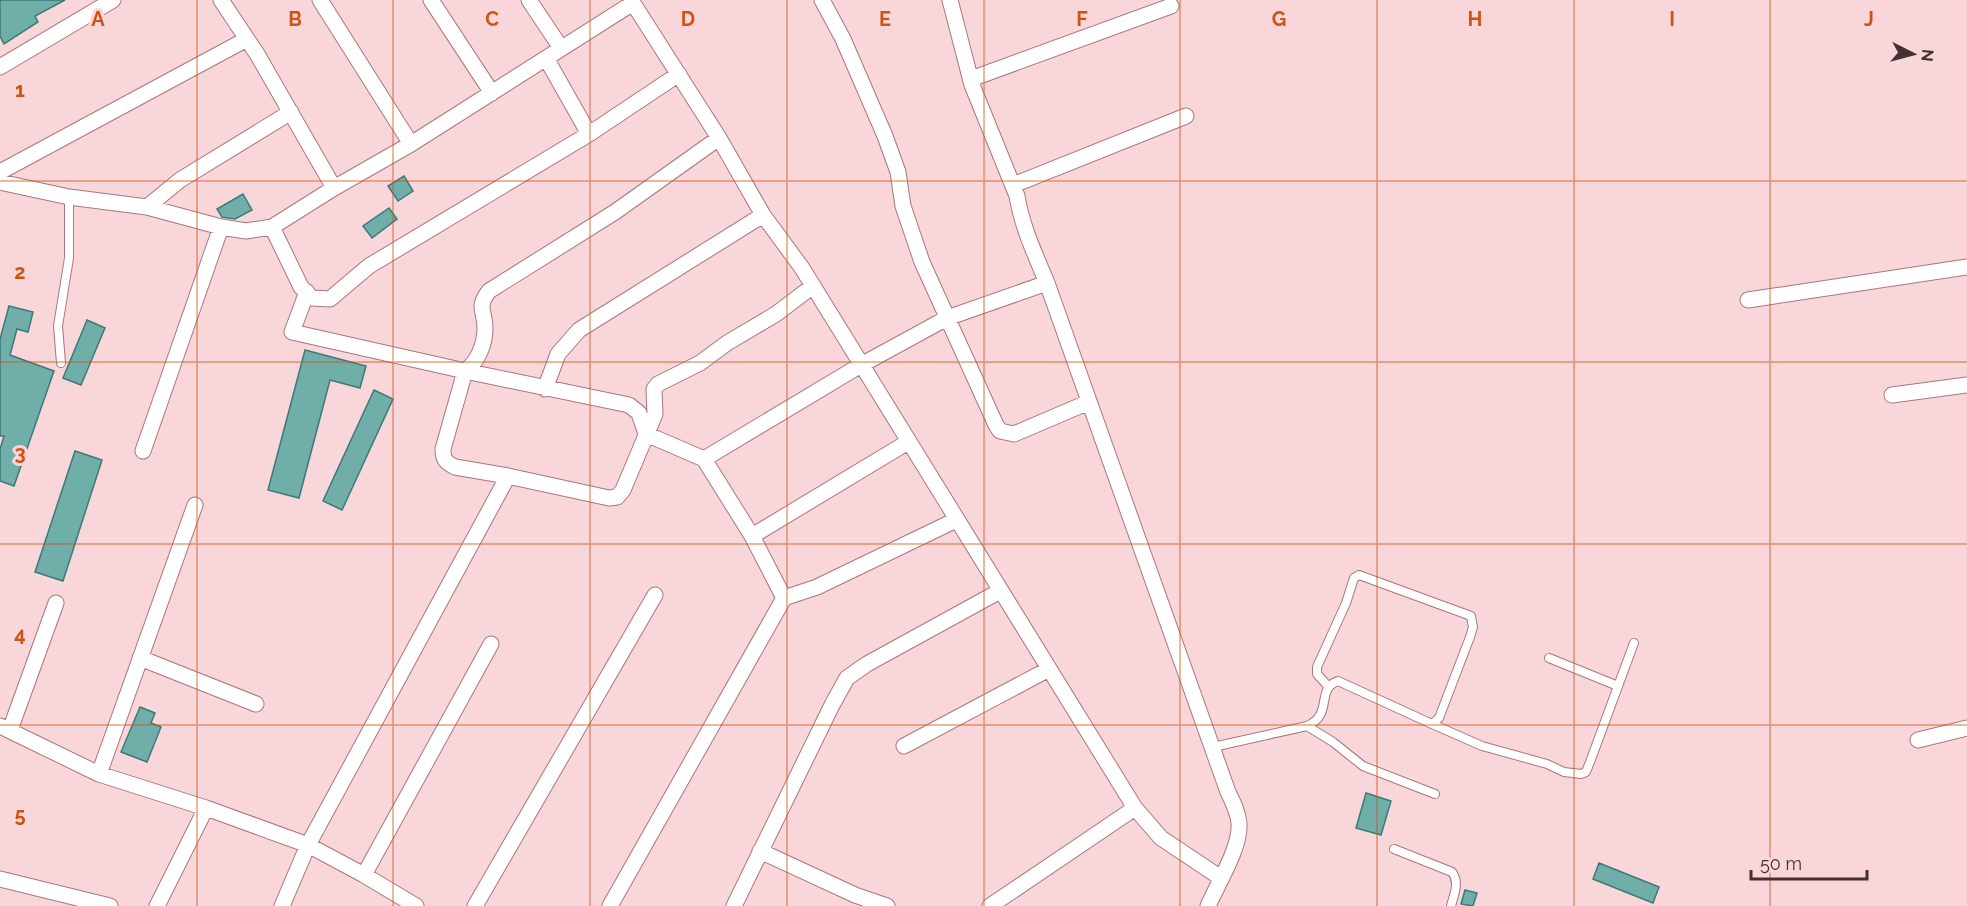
<svg xmlns="http://www.w3.org/2000/svg" width="1967" height="906" viewBox="0 0 1967 906" font-family="Raleway,sans-serif">
  <rect width="100%" height="100%" fill="#f8d6da"/>
  <path fill="#70aeaa" stroke="#3c7a76" stroke-width="1.5" d="M0 0H65L35 16 38 22 4 44 0 36Z
    M404 176 413 191 398 201 388 186Z
    M243 194 252 210 235 219 222 217 217 209Z
    M389 208 397 219 372 238 363 226Z
    M9 306 33 312 28 332 17 329 10 355 54 371 14 486 0 481V449L4 436H0V339Z
    M87 320 105 328 81 385 63 378Z
    M305 350 366 366 360 388 330 380 299 498 268 490Z
    M374 390 393 399 342 510 323 501Z
    M75 451 102 460 63 581 35 572Z
    M140 707 155 713 151 723 161 727 147 762 121 752Z
    M1366 793 1391 801 1381 835 1356 828Z
    M1599 863 1659 887 1653 903 1593 879Z
    M1465 890 1477 893 1473 906 1461 904Z"/>
  <g fill="none" stroke-linecap="round" stroke-linejoin="round">
    <g stroke="#a9767e" stroke-width="10">
      <path id="lane" d="M61 363 58 326 69 258V197
        M1549 658 1618 686
        M1432 724 1482 746 1547 764 1564 772 1581 774 1586 772 1590 762 1634 643
        M1307 726 1333 742 1363 766 1435 794
        M1213 747 1307 726C1334 714 1315 689 1338 681L1432 724 1439 718 1470 637 1473 627 1471 616 1359 575 1354 578 1346 603 1317 667V674L1328 686
        M1394 849 1452 872C1460 883 1454 894 1451 906"/>
    </g>
    <g stroke="#a9767e" stroke-width="17">
      <path id="street" d="M221 0 257 54 334 188
        M320 0 411 144
        M431 0 492 93
        M529 0 561 48
        M631 0 719 138 763 215 802 268 1135 808 1161 838 1221 878
        M822 0 843 39 885 136 898 172 903 206 922 262 996 425 1000 431 1014 434 1089 402
        M950 0 972 85 1017 196C1022 227 1035 254 1047 283L1228 792C1233 802 1238 812 1239 823 1241 847 1218 883 1208 906
        M546 58 589 134
        M0 67 113 0
        M971 79 1171 6
        M719 138 615 212 489 291C476 308 485 310 485 328 485 344 478 362 465 371L443 449C443 459 445 462 455 467L508 476 609 498 617 497 623 490 655 414 654 389 658 384 700 363 727 343 776 314 813 286
        M0 172 247 39
        M0 182 69 197 147 207 221 227 246 231 272 227 334 188 411 144 633 3
        M1013 185 1186 116
        M147 207 180 180 291 112
        M272 227 301 287 312 298 330 299 369 266 589 134 679 74
        M307 292 292 332 465 371 629 405 639 413 646 434 704 459
        M1748 300 1967 267
        M545 389 558 354 579 330 763 215
        M1892 395 1967 385
        M143 451 221 227
        M752 536 908 442
        M784 598 817 587 956 520
        M140 658 256 704
        M0 726 99 774 206 808 308 845 364 875 416 906
        M10 730 56 603
        M1918 740 1967 728
        M904 746 1049 669
        M99 774 195 505
        M760 851 855 895 887 906
        M364 875 491 644
        M0 879 110 906
        M157 906 206 808
        M282 906 308 845 508 476
        M475 906 655 595
        M610 906 784 598 752 536 704 459 861 365 947 318 1047 283
        M734 906 832 705 847 678 867 664 1000 591
        M990 906 1135 808"/>
    </g>
    <use href="#lane" stroke="#fff" stroke-width="8"/>
    <use href="#street" stroke="#fff" stroke-width="15"/>
  </g>
  <path fill="none" stroke="#d05312" stroke-width="1.5" stroke-opacity="0.55" d="M197 0V906M393 0V906M590 0V906M787 0V906M984 0V906M1180 0V906M1377 0V906M1574 0V906M1770 0V906M0 181H1967M0 362H1967M0 544H1967M0 725H1967"/>
  <g font-size="20" text-anchor="middle" font-weight="bold" fill="#d05312" stroke="#f8d6da" stroke-width="6" stroke-linejoin="round" paint-order="stroke">
    <text x="98" y="26">A</text>
    <text x="295" y="26">B</text>
    <text x="492" y="26">C</text>
    <text x="688" y="26">D</text>
    <text x="885" y="26">E</text>
    <text x="1082" y="26">F</text>
    <text x="1279" y="26">G</text>
    <text x="1475" y="26">H</text>
    <text x="1672" y="26">I</text>
    <text x="1869" y="26">J</text>
    <text x="20" y="97">1</text>
    <text x="20" y="279">2</text>
    <text x="20" y="460">3</text>
    <text x="20" y="641">4</text>
    <text x="20" y="822">5</text>
  </g>
  <g transform="translate(1913 54) rotate(96)" stroke="#f8d6da" stroke-width="4.5" paint-order="stroke">
  <path d="M0-4.5L10 22L0 15L-10 22Z" fill="#453033"/>
  <text y="-9" font-size="16" font-weight="bold" text-anchor="middle" fill="#453033">N</text>
  </g>
  <path d="M1751 870v9h116v-9" fill="none" stroke="#453033" stroke-width="3"/>
  <text x="1760" y="870" font-size="18" fill="#453033" stroke="#f8d6da" stroke-width="4.5" paint-order="stroke">50 m</text>
</svg>
